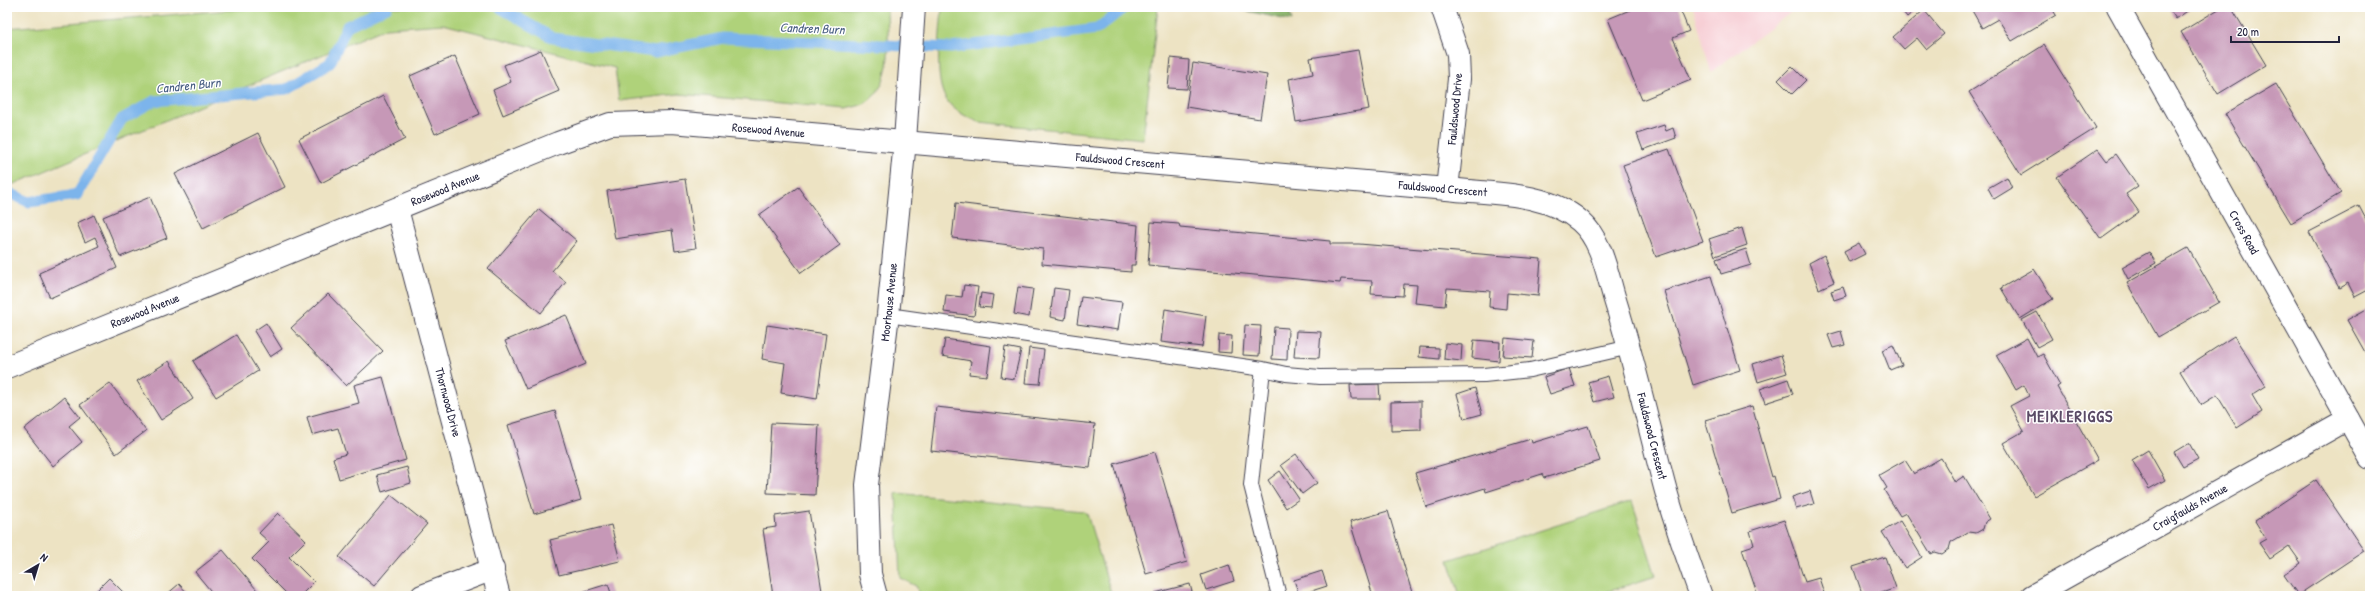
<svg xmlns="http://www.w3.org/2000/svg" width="2377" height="603" viewBox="0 0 2377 603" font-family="'Patrick Hand',sans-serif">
  <rect width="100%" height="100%" fill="#fff"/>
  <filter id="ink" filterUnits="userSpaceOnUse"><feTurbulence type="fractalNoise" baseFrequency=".025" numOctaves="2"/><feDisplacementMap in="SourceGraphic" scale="8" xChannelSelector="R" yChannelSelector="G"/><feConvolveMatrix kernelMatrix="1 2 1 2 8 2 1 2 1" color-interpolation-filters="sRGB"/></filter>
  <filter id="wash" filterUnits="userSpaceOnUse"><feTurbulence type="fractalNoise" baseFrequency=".012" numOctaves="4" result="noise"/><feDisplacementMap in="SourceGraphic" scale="16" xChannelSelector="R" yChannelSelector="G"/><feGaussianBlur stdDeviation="0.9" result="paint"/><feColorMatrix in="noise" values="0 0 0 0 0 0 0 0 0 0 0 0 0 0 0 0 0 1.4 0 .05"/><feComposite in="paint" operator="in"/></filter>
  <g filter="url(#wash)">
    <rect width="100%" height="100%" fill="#ede3c3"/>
    <path fill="#f7cfd5" d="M1693 7H1798L1711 72Z"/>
    <path fill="#afd27a" stroke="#687a5a" d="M267 7H887C887 38 896 81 867 102 862 106 852 107 846 109L679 94 619 101 615 68 443 24 386 28 14 184 7 180V28Z
      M942 7H1158L1143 139 979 122C967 117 953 111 946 99 933 79 941 31 942 7Z
      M896 493 1083 511 1087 514 1112 596H921L916 586 900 578Z
      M1632 501 1656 576 1594 596H1460L1449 560Z"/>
    <path fill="#8bb46a" stroke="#566b52" d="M1229 7H1288L1292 21Z"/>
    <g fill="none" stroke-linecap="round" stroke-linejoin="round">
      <path stroke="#7bb4eb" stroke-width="11" d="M499 7 553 38 655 52 723 38 951 48 1097 29 1125 7
        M7 192 29 202 77 195 122 119 154 101 287 89 330 63 347 26 387 7"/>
    </g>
    <g id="blocks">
      <path fill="#c698b7" d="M1637 7H1679L1689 31 1673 38 1691 80 1642 100 1608 19Z
        M1899 7H1919L1907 17Z
        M1970 7H2051L2056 15 2012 41 1998 19 1982 28Z
        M2168 7H2193L2176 19Z
        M2222 7H2231L2266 65 2218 94 2181 32Z
        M1924 10 1944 34 1926 49 1917 38 1904 49 1893 37Z
        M2044 45 2096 128 2021 175 1969 92Z
        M541 50 559 91 503 115 493 90 511 82 504 65Z
        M1358 50 1369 109 1296 122 1289 79 1313 74 1310 58Z
        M455 56 480 114 435 134 410 76Z
        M1171 58 1189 60 1187 89 1168 88Z
        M1193 63 1267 75 1260 119 1186 107Z
        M1792 66 1806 80 1792 94 1778 80Z
        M2276 84 2341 193 2291 223 2225 114Z
        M383 96 405 139 321 183 299 139Z
        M1664 125 1666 131 1673 128 1676 138 1643 150 1637 134Z
        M258 133 285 187 203 228 175 174Z
        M1669 149 1703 241 1656 257 1623 165Z
        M2098 149 2107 161 2116 154 2138 186 2126 194 2139 212 2101 239 2057 177Z
        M2007 177 2012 188 1994 199 1988 188Z
        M685 179 696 248 675 251 672 230 615 239 607 191Z
        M798 187 840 245 801 273 759 215Z
        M150 197 167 238 120 257 103 217Z
        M956 203 1138 225 1135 265H1131V272L1042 264 1043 249 952 238Z
        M2359 206 2370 227V289L2355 297 2348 283 2339 288 2309 232Z
        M539 209 577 241 552 271 566 282 541 313 488 269Z
        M94 215 117 268 50 298 39 273 99 246 95 237 85 242 77 223Z
        M1151 222 1179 224 1180 227 1330 241V244H1359L1541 259 1538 296 1507 293 1506 309 1489 307 1490 291 1447 288 1445 306 1415 303 1417 285 1404 284 1403 296 1371 294 1372 281 1341 279 1340 283 1148 265Z
        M1742 228 1747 245 1715 256 1709 239Z
        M1859 243 1865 254 1849 262 1844 251Z
        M2188 248 2219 302 2158 337 2127 283Z
        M1746 249 1751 265 1721 274 1716 259Z
        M2149 252 2156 263 2128 279 2122 267Z
        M1824 255 1834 282 1819 289 1809 263Z
        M2034 269 2053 299 2020 319 2001 288Z
        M1711 276 1740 370 1693 385 1664 291Z
        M964 285 978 287 974 316 944 312 946 295 962 297Z
        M1018 287 1033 289 1029 317 1014 314Z
        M1843 287 1846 296 1834 300 1831 291Z
        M1054 288 1069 290 1065 320 1050 317Z
        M981 293 993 295 991 308 979 307Z
        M328 294 383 351 346 386 291 328Z
        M1081 297 1122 302 1118 330 1077 324Z
        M2370 307V361L2347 320Z
        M1165 309 1206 316 1202 347 1161 342Z
        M2037 312 2052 339 2037 347 2022 320Z
        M566 315 586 364 526 389 505 341Z
        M266 323 282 349 270 357 254 331Z
        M767 325 826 334 817 399 781 393 785 363 762 359Z
        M1245 325 1261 326 1259 356 1243 355Z
        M1274 327 1288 328 1287 360 1272 359Z
        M1296 331 1321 332 1319 358 1294 357Z
        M1841 331 1845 345 1833 348 1828 335Z
        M236 335 258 371 216 397 193 361Z
        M1219 335 1232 336 1231 353 1218 352Z
        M2234 336 2266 386 2252 395 2262 412 2237 428 2217 395 2201 405 2180 371Z
        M1505 338 1534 341 1532 358 1503 356Z
        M2027 338 2037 357 2043 354 2060 385 2057 387 2098 460 2034 496 2003 443 2024 431 2010 406 2029 396 2024 385 2016 390 1996 355Z
        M945 339 991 346 987 376 969 374 971 361 942 356Z
        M1474 340 1500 342 1499 361 1472 358Z
        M1445 343 1462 345 1461 361 1444 359Z
        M1893 345 1902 365 1890 370 1882 350Z
        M1005 347 1021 350 1014 379 1001 377Z
        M1420 347 1439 348V359L1419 357Z
        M1029 348 1044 350 1040 384 1025 383Z
        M1781 355 1787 373 1758 382 1753 364Z
        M169 361 193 399 161 420 137 381Z
        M1569 368 1575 386 1550 394 1544 377Z
        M1608 376 1614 397 1594 402 1588 382Z
        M383 377 406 460 339 479 333 458 346 454 338 428 312 435 307 417 359 403 354 385Z
        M1788 379 1793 394 1765 403 1760 389Z
        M110 383 146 431 116 454 80 405Z
        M1379 384 1380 399H1351L1350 385Z
        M1475 388 1482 414 1464 419 1457 394Z
        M64 397 80 417 69 426 82 442 53 466 24 429Z
        M1421 401V430L1391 431V402Z
        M1752 406 1772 477 1774 476 1780 499 1732 513 1705 420Z
        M936 407 1095 424 1090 468 931 451Z
        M555 411 581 500 534 514 508 425Z
        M771 423 819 425 815 495 767 493Z
        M1588 426 1600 461 1544 478 1542 474 1486 492 1485 488 1426 507 1415 473 1531 439 1532 443Z
        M2189 443 2198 459 2183 467 2174 452Z
        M2148 450 2165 480 2149 489 2132 460Z
        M1155 452 1187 562 1146 574 1114 464Z
        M1296 454 1317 483 1302 494 1281 465Z
        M1941 458 1955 482 1964 476 1990 519 1985 522 1983 529 1976 533 1968 532 1951 542 1949 549 1942 554 1935 552 1931 554 1906 513 1900 516 1884 490 1887 488 1879 475 1905 460 1914 474Z
        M407 467 411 483 382 492 377 475Z
        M1280 471 1299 499 1286 508 1268 480Z
        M2316 480 2364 551 2298 595 2284 575 2301 563 2289 546 2270 559 2259 543 2266 539 2255 521Z
        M1810 491 1814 504 1796 509 1792 497Z
        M391 495 427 524 374 586 339 557Z
        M809 511 822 591 773 596 763 529 776 527 775 516Z
        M1388 511 1413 596H1373L1350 522Z
        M278 513 306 540 289 557 314 582 300 596H289L252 559 269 542 259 533Z
        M1784 520 1805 582 1819 578 1825 596H1758L1742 549 1754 545 1750 531Z
        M1900 521 1922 557 1905 568 1882 532Z
        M611 525 620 561 559 575 550 540Z
        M223 550 262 596H215L195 572Z
        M1885 557 1896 588 1873 596H1863L1853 567Z
        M1229 565 1234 581 1206 590 1201 575Z
        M1322 571 1327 586 1299 595 1294 580Z
        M109 578 127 596H91Z
        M179 584 190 596H165Z
        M608 584 612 596H569Z
        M1190 584 1193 596H1156L1155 593Z
        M2370 591V596H2362Z"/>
    </g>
  </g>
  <g filter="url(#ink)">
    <use href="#blocks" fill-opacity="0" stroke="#403f4f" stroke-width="1"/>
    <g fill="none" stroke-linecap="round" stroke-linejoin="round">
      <g stroke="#403f4f" stroke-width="16">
        <path id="service" d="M888 315 1263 369 1286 374 1320 377 1484 375 1530 370 1630 347
          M1263 369 1251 485 1279 596"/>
      </g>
      <g stroke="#403f4f" stroke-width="24">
        <g id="minor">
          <path d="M1442 7 1458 54 1459 79 1447 189"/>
          <path id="s1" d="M397 209 499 596"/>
          <path id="s2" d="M7 367 558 143 610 124 672 122 1447 189C1491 194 1545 191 1580 221 1602 240 1607 274 1615 300 1634 361 1648 423 1664 484 1674 522 1688 559 1701 596"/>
          <path d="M422 596 493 569"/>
          <path id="s3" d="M876 596 870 574 867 485 888 315 905 141 914 7"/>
          <path id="s4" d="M2032 596 2348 419"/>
        </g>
      </g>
      <g stroke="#403f4f" stroke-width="24">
        <g id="tertiary">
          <path id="s5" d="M2118 7 2370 458"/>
        </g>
      </g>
      <use href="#service" stroke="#fff" stroke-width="14"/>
      <use href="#minor" stroke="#fff" stroke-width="22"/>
      <use href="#tertiary" stroke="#fff" stroke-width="22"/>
    </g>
  </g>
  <g text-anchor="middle" stroke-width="3" stroke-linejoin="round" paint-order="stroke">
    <g font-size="12" fill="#22223b" stroke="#fff">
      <text transform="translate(1455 109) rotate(-85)" y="4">Fauldswood Drive</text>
      <text dy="4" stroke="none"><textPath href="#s2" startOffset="809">Rosewood Avenue</textPath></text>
      <text dy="4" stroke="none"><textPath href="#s2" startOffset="1162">Fauldswood Crescent</textPath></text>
      <text dy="4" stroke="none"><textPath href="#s2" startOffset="473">Rosewood Avenue</textPath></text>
      <text dy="4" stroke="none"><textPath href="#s2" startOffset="1486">Fauldswood Crescent</textPath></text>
      <text dy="4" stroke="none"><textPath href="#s5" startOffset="258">Cross Road</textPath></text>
      <text dy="4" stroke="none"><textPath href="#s3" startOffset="296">Moorhouse Avenue</textPath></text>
      <text dy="4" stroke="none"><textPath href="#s2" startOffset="149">Rosewood Avenue</textPath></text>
      <text dy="4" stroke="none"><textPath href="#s1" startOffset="200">Thornwood Drive</textPath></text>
      <text dy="4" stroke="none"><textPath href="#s2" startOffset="1858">Fauldswood Crescent</textPath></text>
      <text dy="4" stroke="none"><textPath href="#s4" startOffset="181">Craigfaulds Avenue</textPath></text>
    </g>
    <g font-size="13" font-style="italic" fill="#465c81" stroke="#fff">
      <text transform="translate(812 28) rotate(2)" y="5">Candren Burn</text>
      <text transform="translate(188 85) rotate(-6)" y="5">Candren Burn</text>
    </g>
    <g font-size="16" font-weight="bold" letter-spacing="1" fill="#5b4b66" stroke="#fff">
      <text x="2070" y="422">MEIKLERIGGS</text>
    </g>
  </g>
  <rect width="2377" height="603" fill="none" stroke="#fff" stroke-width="24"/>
  <g transform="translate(38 565) rotate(38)" stroke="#ffffff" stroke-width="3" paint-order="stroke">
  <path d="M0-3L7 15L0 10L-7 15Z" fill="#22223b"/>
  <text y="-6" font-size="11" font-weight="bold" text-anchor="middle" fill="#22223b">N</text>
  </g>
  <path d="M2231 36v6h108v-6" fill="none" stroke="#22223b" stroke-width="2"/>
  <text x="2237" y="36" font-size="12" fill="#22223b" stroke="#ffffff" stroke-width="3" paint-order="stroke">20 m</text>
</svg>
